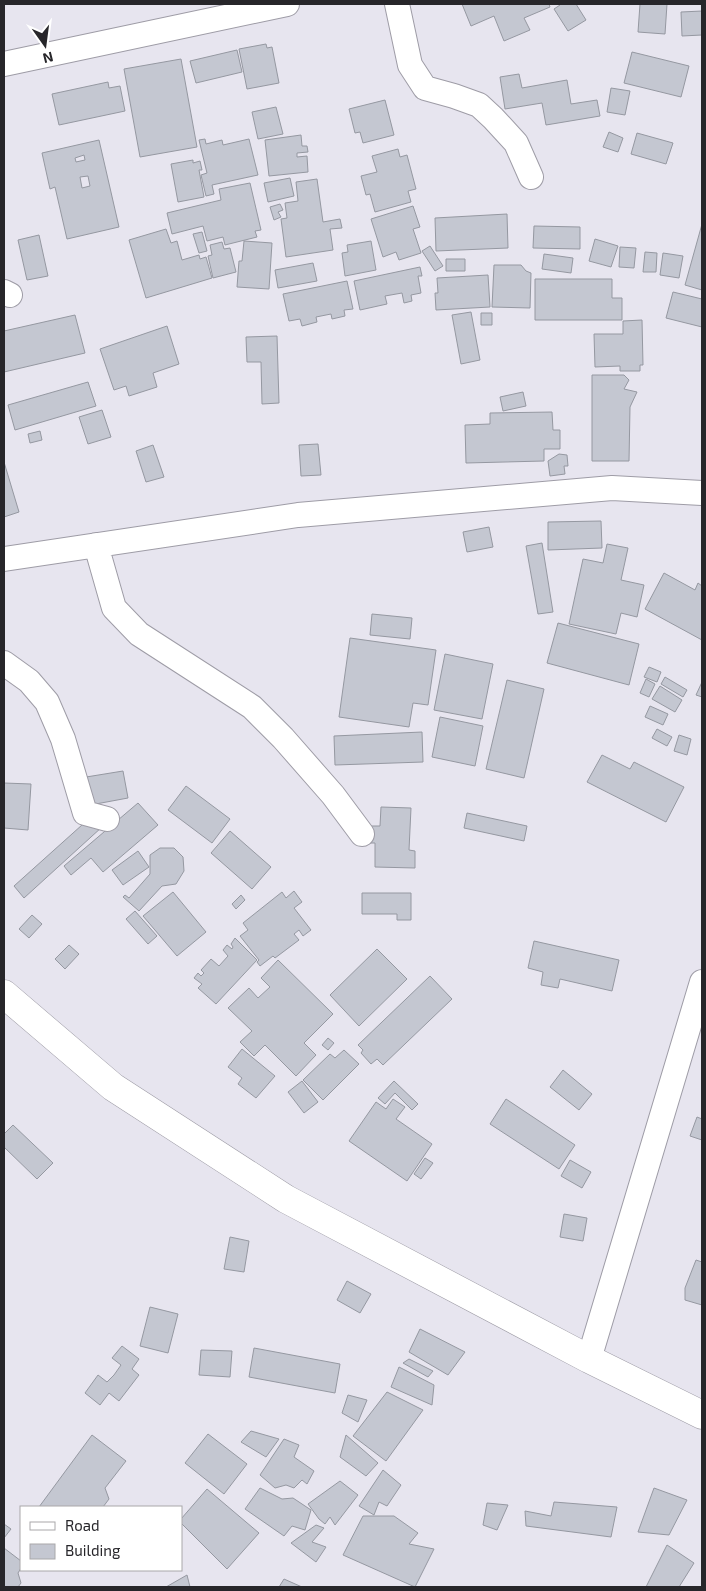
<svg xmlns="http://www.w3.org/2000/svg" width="706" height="1591" viewBox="0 0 706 1591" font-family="'Exo 2',sans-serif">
  <rect width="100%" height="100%" fill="#e7e5ef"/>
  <path fill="#c4c7d1" stroke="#9598a1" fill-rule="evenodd" d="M462 4H549L550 7 524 18 530 30 504 41 494 16 471 26Z
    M559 4H576L586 20 568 31 554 9 560 5Z
    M640 4H667L665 34 638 32Z
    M702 11V35L682 36 681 12Z
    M266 44 267 48 272 47 279 83 247 89 239 49Z
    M237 50 242 72 196 83 190 61Z
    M632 52 689 66 681 97 624 83Z
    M181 59 197 147 140 157 124 69Z
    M519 74 522 88 567 80 571 104 597 100 600 116 546 125 542 103 505 109 500 77Z
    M108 82 109 88 120 86 125 111 59 125 52 94Z
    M611 88 630 91 625 115 607 112Z
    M385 100 394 135 363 143 360 132 355 133 349 109Z
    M276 107 283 134 258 139 252 112Z
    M609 132 623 138 618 152 603 147Z
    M637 133 673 143 666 164 631 154Z
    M301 135 302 146H307L308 152 297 153V157L307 156 308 172 269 176 265 140Z
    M205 139 206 144 222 140 223 145 249 139 258 175 212 185 214 194 206 196 201 175 207 173 199 140Z
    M99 140 119 227 67 239 55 187 50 189 42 153ZM84 155 85 160 76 162 75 158ZM88 176 90 186 82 188 80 177Z
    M398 149 400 157 407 155 416 189 408 191 411 202 375 212 370 194 366 195 361 176 377 172 372 156Z
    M193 160V163L200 161 202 170H199L204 197 178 202 171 164Z
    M290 178 294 196 268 202 264 183Z
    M317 179 323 222 340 219 342 228 330 229 333 250 286 257 281 219 287 218 285 203 298 201 296 182Z
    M250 183 261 230 255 231 257 237 225 245 223 237 207 241 203 226 172 234 167 213 221 200 219 189Z
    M280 204 283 210 278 212 281 217 274 220 270 207Z
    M413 206 420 227 413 229 421 253 399 260 396 252 383 257 371 219Z
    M507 214 508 248 436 251 435 218Z
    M702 224V290L685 285Z
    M534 226 580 227V249L533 248Z
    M166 229 171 243 177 241 182 260 199 255 200 259 206 257 212 278 146 298 129 240Z
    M202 232 207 251 199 253 193 234Z
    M39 235 48 276 27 280 18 240Z
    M595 239 618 246 611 267 589 261Z
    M244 241 272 243 269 289 237 287 239 261H242Z
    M371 241 376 270 345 276 342 253 348 252 347 245Z
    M222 242 224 249 230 248 236 272 213 278 208 256 212 255 210 245Z
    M430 246 443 266 435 271 422 251Z
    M620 247 636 248 634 268 619 267Z
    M645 252 657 253 656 272H643Z
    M663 253 683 256 679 278 660 275Z
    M544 254 573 258 571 273 542 269Z
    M446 259H465V271H446Z
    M313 263 317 281 278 288 275 270Z
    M494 265H521L526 271 531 273 530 308 492 307Z
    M420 267 422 276H418L421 293 411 295 412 301 404 303 402 293 385 296 387 304 360 310 354 281Z
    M488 275 490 307 436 310 435 293H438L437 278Z
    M535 279H612V298H622V320H535Z
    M347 281 353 309 344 310 345 316 332 319 331 314 316 317 317 322 302 326 300 319 289 321 283 294Z
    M673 292 702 299V327L666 318Z
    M471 312 480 360 461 364 452 315Z
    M481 313H492V325H481Z
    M75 315 85 353 4 372V331Z
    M642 320 643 365H640V371H620V366L595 367 594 334H623V321Z
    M167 326 179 364 153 373 157 387 129 396 126 386 114 390 100 349Z
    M277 336 279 403 262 404 261 362H247L246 337Z
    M592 375H624L629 380 624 389 637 392 630 407 629 461H592Z
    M88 382 96 406 15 430 8 405Z
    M523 392 526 406 503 411 500 397Z
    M102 410 111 437 88 444 79 417Z
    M552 412 553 430H560V449H544V461L466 463 465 425 490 424V413Z
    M40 431 42 440 30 443 28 434Z
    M318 444 321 475 301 476 299 445Z
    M153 445 164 477 146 482 136 451Z
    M559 454 567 455 568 466H564L565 474 550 476 548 461Z
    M4 462 19 512 4 517Z
    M601 521 602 548 548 550V522Z
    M489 527 493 547 467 552 463 532Z
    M542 543 553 612 538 614 526 546Z
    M607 544 628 548 621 580 644 585 637 617 621 613 616 634 569 624 583 559 603 563Z
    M664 573 695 590 698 583 702 586V640L645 609Z
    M372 614 412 618 410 639 370 635Z
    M558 623 639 644 629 685 547 663Z
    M350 638 436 650 428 705 413 703 409 727 339 717Z
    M445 654 493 664 482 719 434 710Z
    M649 667 661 672 657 682 644 677Z
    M665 677 687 690 683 697 661 684Z
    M646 679 655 684 649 697 640 693Z
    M507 680 544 689 524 778 486 769Z
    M702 682V697L696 695Z
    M660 686 682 700 675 712 652 699Z
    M650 706 668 714 663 725 645 717Z
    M440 717 483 726 475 766 432 757Z
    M657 729 672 737 667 746 652 738Z
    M422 732 423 762 335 765 334 736Z
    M679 735 691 739 687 755 674 751Z
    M602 755 630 769 634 762 684 787 666 822 587 782Z
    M123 771 128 798 85 806 80 778Z
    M4 783 31 784 28 830 4 828Z
    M186 786 230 819 212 843 168 810Z
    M138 803 158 825 103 872 91 858 71 875 64 866Z
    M381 807 411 808 409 850 415 851V868L375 867V843H369L370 826H380Z
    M467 813 527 826 524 841 464 828Z
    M92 816 102 827 24 898 14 886Z
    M230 831 271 867 252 889 211 853Z
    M160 848H174L183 857 184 871 176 884 162 886 139 911 123 897 125 895 129 898 150 874V855Z
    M138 851 149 867 123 885 112 870Z
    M294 891 302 902 294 908 311 930 303 936 299 930 294 934 299 940 275 958 273 956 260 966 257 962 259 960 240 936 248 930 243 923 282 892 286 898Z
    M173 892 206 932 177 956 143 916Z
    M362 893H411V920H397V914H362Z
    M241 895 245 900 236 909 232 904Z
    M135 911 157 936 148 944 126 919Z
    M32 915 42 924 29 938 19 929Z
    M235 938 257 960 216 1004 198 988 202 984 194 978 198 973 201 976 204 973 201 970 211 959 219 966 228 956 223 950 227 945 232 949 233 947 231 944Z
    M534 941 619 960 612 991 560 979 558 988 541 985 543 972 528 968Z
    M69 945 79 954 65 969 55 959Z
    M377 949 407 979 359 1026 330 995Z
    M278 960 333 1014 304 1043 316 1055 296 1076 265 1045 254 1056 240 1042 252 1031 228 1008 249 988 258 998 270 987 261 978Z
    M430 976 452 999 383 1065 377 1059 371 1064 361 1053 363 1050 358 1045Z
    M328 1038 334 1043 328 1050 322 1045Z
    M242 1049 275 1076 256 1098 238 1084 242 1078 228 1067Z
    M344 1050 359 1064 323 1100 303 1080 330 1054 335 1058Z
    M563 1070 592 1094 579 1110 550 1087Z
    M302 1081 318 1102 304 1113 288 1092Z
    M394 1081 418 1104 412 1110 395 1093 385 1104 378 1098Z
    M393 1099 405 1107 396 1119 432 1144 407 1181 349 1141 376 1102 386 1109Z
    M506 1099 575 1145 559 1169 490 1124Z
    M697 1117 702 1119V1140L690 1136Z
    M13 1125 53 1163 37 1179 4 1147V1134Z
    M425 1158 433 1163 421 1179 414 1174Z
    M570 1160 591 1172 582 1188 561 1176Z
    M564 1214 587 1218 583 1241 560 1237Z
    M230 1237 249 1241 244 1272 224 1269Z
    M696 1260 702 1262V1305L685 1300V1288Z
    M347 1281 371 1294 360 1313 337 1300Z
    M150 1307 178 1314 168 1353 140 1346Z
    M420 1329 465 1352 448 1375 409 1352Z
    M122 1346 139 1359 132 1369 139 1375 119 1401 109 1393 100 1405 85 1393 98 1375 107 1382 114 1375 121 1365 112 1358Z
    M254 1348 340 1364 335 1393 249 1377Z
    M201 1350 232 1351 230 1377 199 1375Z
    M409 1359 433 1371 428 1377 403 1363Z
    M399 1367 434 1385 432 1405 391 1387Z
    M387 1392 423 1410 386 1461 353 1436Z
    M348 1395 367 1400 358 1422 342 1413Z
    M251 1431 279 1439 266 1457 241 1442Z
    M208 1434 247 1464 224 1494 185 1463Z
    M92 1435 126 1461 105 1488 109 1499 103 1507H39Z
    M346 1435 378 1463 366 1476 340 1457Z
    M284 1439 299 1445 294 1457 314 1471 307 1484 302 1480 294 1488 286 1485 275 1488 260 1475Z
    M383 1470 401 1485 387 1506 379 1502 374 1515 359 1506Z
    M340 1481 358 1495 335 1525 330 1517 325 1524 319 1519 308 1504Z
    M260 1488 282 1499 293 1498 311 1510 305 1530 292 1526 284 1536 245 1509Z
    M654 1488 687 1500 669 1535 638 1532Z
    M207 1489 259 1533 227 1569 181 1523V1519Z
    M554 1502 617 1507 611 1537 526 1526 525 1511 551 1516Z
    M487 1503 508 1505 497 1530 483 1525Z
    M363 1516H394L418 1533 409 1544 434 1549 415 1587 343 1555Z
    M4 1524 11 1529 4 1538Z
    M316 1525 324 1528 312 1542 326 1547 316 1562 291 1543Z
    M667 1545 694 1563 679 1587H646Z
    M4 1548 21 1561V1568L18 1573 21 1583 18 1587H4Z
    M187 1575 190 1587H166Z
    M284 1579 302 1587H279Z"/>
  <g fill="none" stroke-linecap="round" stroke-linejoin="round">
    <g stroke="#9e9ca6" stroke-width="26">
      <path id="street" d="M397 4 410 65 425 88 454 96 479 105 493 118 516 143 531 177
        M4 64 287 4
        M4 292 10 295
        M96 545 114 608 139 634 252 707 283 738 333 795 362 834
        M4 559 298 515 612 488 702 493
        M4 663 29 681 47 702 63 739 85 813 107 819
        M589 1359 702 982"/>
    </g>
    <g stroke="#9e9ca6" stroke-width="29">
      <path id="primary" d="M4 994 113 1087 286 1199 589 1359 702 1415"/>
    </g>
    <use href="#street" stroke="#fff" stroke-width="24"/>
    <use href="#primary" stroke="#fff" stroke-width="28"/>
  </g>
  <rect width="706" height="1591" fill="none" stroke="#27262a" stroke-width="10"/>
  <rect x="20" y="1506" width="162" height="65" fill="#ffffff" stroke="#a9a8aa"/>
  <rect x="30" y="1522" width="25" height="8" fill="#ffffff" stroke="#a9a8aa"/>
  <text x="65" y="1531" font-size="15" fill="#27262a">Road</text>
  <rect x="30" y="1544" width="25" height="15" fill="#c4c7d1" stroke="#a9a8aa"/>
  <text x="65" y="1556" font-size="15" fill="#27262a">Building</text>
  <g transform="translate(45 45) rotate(166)" stroke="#ffffff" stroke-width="4" paint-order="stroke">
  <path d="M0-4L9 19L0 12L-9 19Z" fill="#27262a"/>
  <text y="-8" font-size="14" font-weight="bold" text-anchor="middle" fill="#27262a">N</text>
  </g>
</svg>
